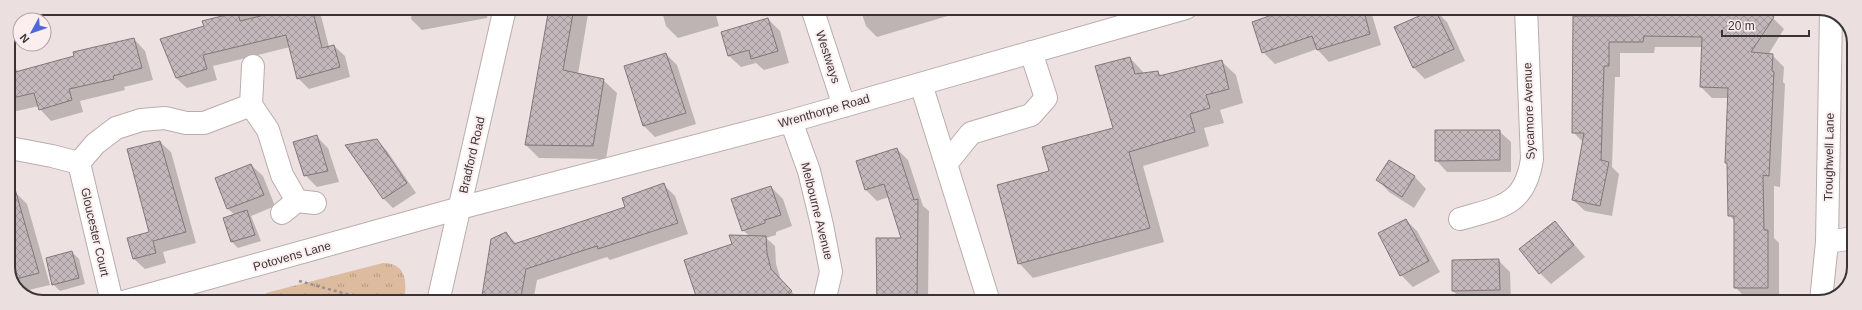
<svg xmlns="http://www.w3.org/2000/svg" width="1862" height="310" viewBox="0 0 1862 310" font-family="Arial,sans-serif">
  <defs>
    <pattern id="grass-tufts" width="24" height="20" patternUnits="userSpaceOnUse"><rect width="24" height="20" fill="#ddbb9f"/><path d="M3 7l-1-3M5 7V3M7 7l1-3M15 17l-1-3M17 17v-4M19 17l1-3" fill="none" stroke="#b49982"/></pattern>
    <pattern id="building-cross-hatch" width="8" height="8" patternUnits="userSpaceOnUse"><rect width="8" height="8" fill="#c4b8bc"/><path d="M0 0l8 8M0 8l8-8" fill="none" stroke="#a0969a"/></pattern>
  </defs>
  <rect width="100%" height="100%" fill="#eee1e1"/>
  <path fill="url(#grass-tufts)" d="M383 263C407 263 407 283 404 302H268L266 293Z"/>
  <path fill="#0003" d="M252 8H319L329 47 334 46 345 56 350 77 309 89 298 78 290 47 213 66 217 80 187 88 176 78 205 27 203 22 253 10Z
    M412 8H488L487 18 422 30 411 19Z
    M550 8H589L578 74 603 80 617 93 606 159 539 158 526 145Z
    M661 8H714L719 26 678 38 666 26Z
    M860 8H990L963 15 961 12 877 37 866 26Z
    M1312 8H1370L1381 45 1329 62 1317 49 1275 64 1263 52Z
    M1435 10 1447 22 1465 61 1425 79 1414 68Z
    M1574 17 1773 18 1784 29 1768 55H1772L1784 67 1783 82 1785 84 1780 187 1774 186V238L1779 243V299H1747L1736 288 1735 221 1729 215 1728 165 1726 163 1729 98H1712L1701 87 1702 47H1655L1654 53H1620V77H1615L1612 167 1619 174 1612 216 1585 211 1573 200 1583 142 1573 132Z
    M768 19 780 31 789 63 764 70 756 63 741 67 729 56Z
    M134 39 145 51 153 80 124 87 125 90 80 101 83 112 51 121 40 109 39 106 8 113V67L13 66 19 72Z
    M666 54 677 65 696 124 655 137 644 126 625 67Z
    M1130 58 1145 74 1158 72 1162 76 1221 61 1236 75 1243 103 1220 110 1224 123 1204 128 1209 146 1143 166 1164 242 1033 278 1019 263 1050 172 1114 129Z
    M1499 131 1511 142V172H1447L1436 160Z
    M316 136 328 148 339 182 317 187 305 175Z
    M377 140 387 151 416 193 393 208 383 198Z
    M160 142 171 152 196 243 163 252 166 263 145 269 134 259 150 233Z
    M897 149 908 160 923 206 929 211 928 302H876L877 239H902L889 197 877 201 866 190 857 161Z
    M1389 161 1415 177 1426 189 1414 208 1389 192 1378 180Z
    M251 165 263 176 275 206 251 216 261 241 238 248 232 242 235 215 228 209 216 179Z
    M664 185 675 196 688 234 610 260 607 257 537 280 533 302H482L506 233 517 244 626 208Z
    M771 187 783 199 792 226 776 232V235L766 238 775 246 776 264 781 280 800 301 699 302 733 244 749 236 743 230Z
    M15 192 27 204 50 285 20 292 8 271Z
    M1406 220 1417 231 1440 272 1413 287 1401 275Z
    M1555 222 1585 257 1551 284 1540 273Z
    M72 252 79 259 85 284 60 291 53 284Z
    M1498 260 1510 272 1511 301 1465 302 1453 291Z"/>
  <path fill="url(#building-cross-hatch)" stroke="#81767a" d="M293 8H312L322 48 334 45 340 67 297 79 286 35 203 55 207 69 176 78 160 39 204 26 202 21 238 12 240 21Z
    M549 8H574L563 70 604 79 593 146 525 145Z
    M1292 8H1363L1370 34 1317 50 1312 36 1262 53 1252 22Z
    M1641 8H1760L1774 17 1751 52 1773 54 1772 71 1774 72 1769 176 1763 175 1764 230H1768V288H1734V216H1728L1727 163H1725L1728 88 1700 87 1702 37 1644 36 1643 42H1609V66H1604L1601 160 1609 162 1600 206 1572 200 1584 133H1572L1573 16H1630V13H1641Z
    M1435 9 1454 49 1413 68 1394 27Z
    M768 18 778 51 751 59 749 50 728 56 721 32Z
    M134 38 142 68 113 76 114 79 69 89 72 100 39 110 34 93 8 99V74L74 56 73 52Z
    M666 53 686 113 643 126 624 66Z
    M1130 57 1135 74 1158 71 1159 76 1222 60 1229 89 1206 95 1210 108 1190 114 1195 132 1129 152 1150 228 1018 264 997 185 1049 171 1042 147 1113 128 1095 66Z
    M1435 130H1500V160L1435 161Z
    M317 135 328 171 304 176 293 142Z
    M377 139 407 183 383 199 345 145Z
    M160 141 186 232 153 241 156 253 133 259 127 238 149 232 127 149Z
    M897 148 914 200 918 199 917 302H877L876 238H901L884 184 865 190 856 161Z
    M1389 160 1415 176 1402 197 1376 180Z
    M251 164 264 195 227 209 215 178Z
    M664 183 678 223 598 249 597 246 526 269 520 302H481L491 239 506 232 514 244 625 207 622 198Z
    M771 186 781 215 765 220V223L742 231 731 199Z
    M15 189 39 273 12 280 8 271V190Z
    M247 210 255 235 231 242 223 218Z
    M1406 219 1429 261 1400 276 1378 233Z
    M1555 221 1574 245 1539 274 1519 249Z
    M729 235 766 236 767 253 771 269 792 291 780 302H698L684 260 732 244Z
    M72 251 79 278 52 285 46 258Z
    M1499 259 1500 290 1452 291V260Z"/>
  <g fill="none" stroke-linecap="round" stroke-linejoin="round">
    <g stroke="#baadad" stroke-width="24">
      <path id="minor" d="M812 8 844 106
        M253 66 251 105 268 130 282 175 297 201
        M921 84 946 164
        M791 121 809 171 822 225 831 272 824 302
        M10 148 52 156 79 163 112 302
        M79 163 95 144 116 128 141 120 165 118 186 123H204L251 105
        M282 213 297 201 315 203
        M1460 219C1500 207 1525 206 1532 159L1526 8
        M1827 242 1854 238
        M1821 301 1827 242 1831 12
        M123 302 460 208 791 121 1186 8
        M438 302 505 8
        M989 302 946 164 971 133 1031 115 1046 98 1031 52"/>
    </g>
    <path stroke="#9a9191" stroke-width="2.5" stroke-dasharray="3 3" stroke-linecap="butt" d="M299 281 376 302"/>
    <use href="#minor" stroke="#fff" stroke-width="22"/>
  </g>
  <g text-anchor="middle" stroke-width="4" stroke-linejoin="round" paint-order="stroke">
    <g font-size="12" fill="#3a3535" stroke="#fceeee">
      <text transform="translate(828 57) rotate(72)" y="4">Westways</text>
      <text transform="translate(824 111) rotate(-16)" y="4">Wrenthorpe Road</text>
      <text transform="translate(1529 111) rotate(-92)" y="4">Sycamore Avenue</text>
      <text transform="translate(472 155) rotate(-77)" y="4">Bradford Road</text>
      <text transform="translate(1829 157) rotate(-89)" y="4">Troughwell Lane</text>
      <text transform="translate(817 211) rotate(76)" y="4">Melbourne Avenue</text>
      <text transform="translate(95 232) rotate(77)" y="4">Gloucester Court</text>
      <text transform="translate(292 256) rotate(-16)" y="4">Potovens Lane</text>
    </g>
  </g>
  <path d="M0 0H1862V310H0ZM43 15H1819A28 28 0 0 1 1847 43V267A28 28 0 0 1 1819 295H43A28 28 0 0 1 15 267V43A28 28 0 0 1 43 15Z" fill="#ecdfdf" fill-rule="evenodd"/>
  <path fill="none" stroke="#3a3535" stroke-width="2" d="M43 15H1819A28 28 0 0 1 1847 43V267A28 28 0 0 1 1819 295H43A28 28 0 0 1 15 267V43A28 28 0 0 1 43 15Z"/>
  <g transform="translate(32 32) rotate(230)"><circle r="19" fill="#fceeee" stroke="#aea4a4"/>
  <path d="M0-3L7 15L0 10L-7 15Z" fill="#4e67dc"/>
  <text y="-6" font-size="11" font-weight="bold" text-anchor="middle" fill="#3a3535">N</text>
  </g>
  <path d="M1722 30v6h87v-6" fill="none" stroke="#3a3535" stroke-width="2"/>
  <text x="1728" y="30" font-size="12" fill="#3a3535" stroke="#fceeee" stroke-width="3" paint-order="stroke">20 m</text>
</svg>
